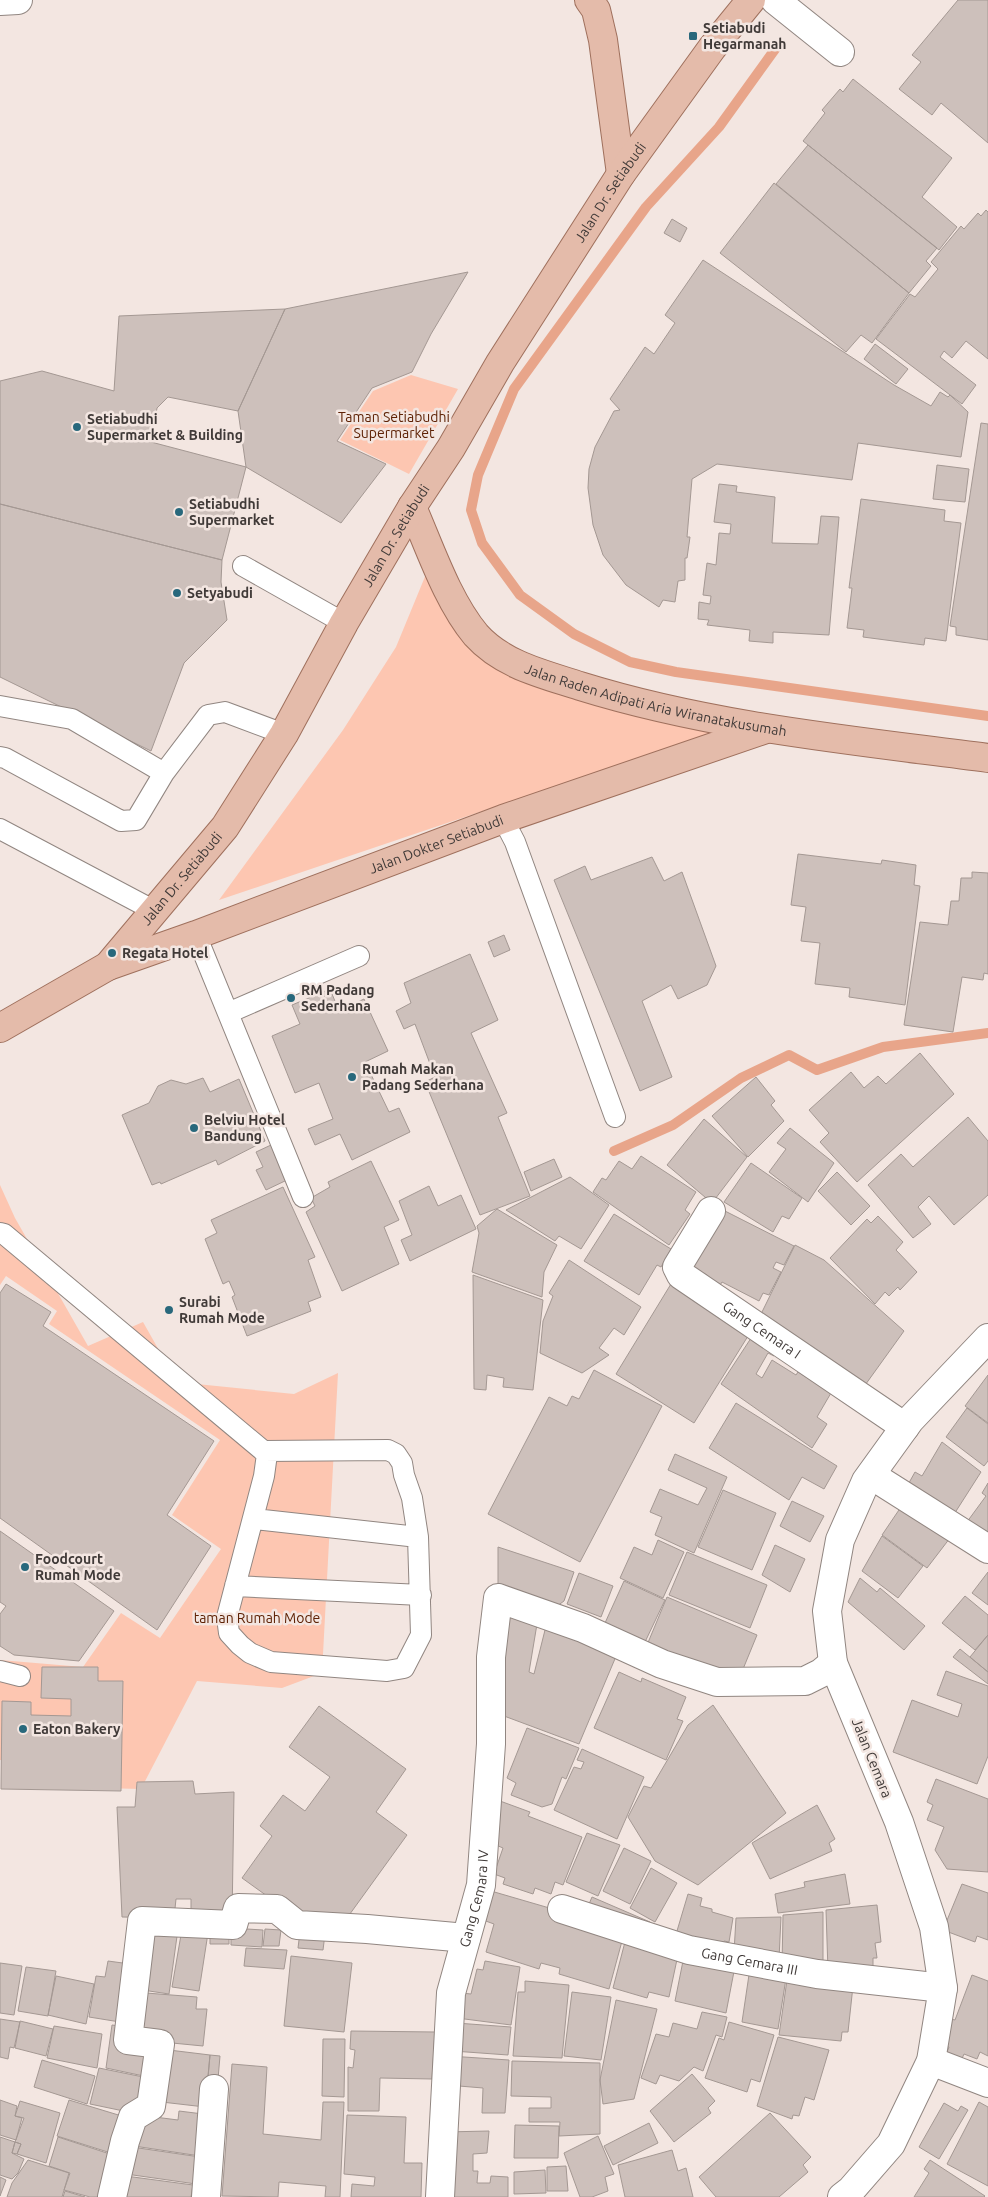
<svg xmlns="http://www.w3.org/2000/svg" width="988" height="2197" viewBox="0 0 988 2197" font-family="Ubuntu,sans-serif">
  <rect width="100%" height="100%" fill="#f3e6e1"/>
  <path fill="#fdc6b1" d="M411 375 458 389 409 474 340 440 373 391Z
    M436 550 476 617 527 666 720 731 219 900 343 730 396 647Z
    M0 1185 15 1218 88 1346 143 1322 177 1382 294 1394 338 1373 322 1673 282 1688 197 1681 141 1789 101 1788 97 1766 0 1760V1660L83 1667 121 1613 160 1638 221 1549 172 1515 220 1440 49 1324 57 1311 6 1276 0 1285Z"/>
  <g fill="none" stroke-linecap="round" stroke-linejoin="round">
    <path stroke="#e8a58a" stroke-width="10" d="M778 45 719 127 646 207 514 389 478 475 471 510 482 543 520 595 574 634 630 662 676 672 988 716
      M614 1151 673 1125 741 1078 789 1055 817 1070 883 1047 988 1033"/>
  </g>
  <path fill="#cdc0bb" stroke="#a49893" d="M958 0H988V143L941 103 932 115 899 89 921 62 912 55Z
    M853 79 952 158 922 197 957 227 939 250 803 141 825 113 822 110 840 89 843 92Z
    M808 145 937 248 926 261 931 266 909 293 776 184Z
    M774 183 909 293 872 343 861 335 846 352 720 253Z
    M986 210 988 212V359L966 341 952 358 944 351 940 357 976 385 962 404 876 339 910 294 915 297 938 269 931 262 961 226 964 229 978 213 981 216Z
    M672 219 687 228 680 242 664 233Z
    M703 260 894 385 931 406 940 392 948 397 950 395 968 412 961 457 858 443 852 480 717 464 692 479 687 537H690L687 558H685V580L678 581 675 602 663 600 659 607 626 585 603 555 593 525 588 488 589 469 595 447 614 411 620 410 610 399 645 347 654 354 675 323 665 315Z
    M468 272 431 334 412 372 372 388 337 441 386 464 341 523 246 467 238 411 285 309Z
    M285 309 238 411 168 397 157 408 151 442 246 467 222 560 0 504V381L42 371 114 391 119 316Z
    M875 344 908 369 896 384 864 359Z
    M981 423 988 424V640L956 635V627L950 626Z
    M937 465 969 469 965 502 933 499Z
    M719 484 737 486 736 492 775 497 772 543 818 544 821 516 839 517 829 635 773 632V643L749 641 750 630 707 625 709 620 698 619 699 602 710 604 711 596 703 595 707 563 716 565 719 533 730 534 731 524 714 522Z
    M861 499 945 510 944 521 961 523 946 641 925 638 924 645 863 637 864 630 847 628 852 588H849Z
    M0 504 222 560 221 582 227 620 184 663 151 751 0 677Z
    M798 854 881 864 882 860 916 865 914 885 920 886 905 1005 849 997 850 988 815 984 820 943 801 941 806 907 791 905Z
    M652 857 664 881 682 872 716 966 707 985 678 999 671 985 642 1001 672 1077 640 1091 554 880 585 866 591 880Z
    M972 872 988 873V974L984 973 983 980 962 977 953 1032 904 1025 920 922 948 925 951 901H959L961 878H972Z
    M504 935 510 950 494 957 488 942Z
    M470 954 498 1020 471 1033 507 1113 498 1117 530 1196 480 1215 425 1082 435 1077 415 1024 404 1029 396 1011 411 1003 404 983Z
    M330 989 339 1011 364 999 388 1051 365 1062 389 1112 399 1108 410 1132 352 1160 340 1134 315 1145 308 1129 333 1119 319 1083 295 1093 272 1036 300 1024 292 1005Z
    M920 1053 954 1094 857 1182 820 1142 829 1133 809 1110 851 1072 864 1088 878 1076 886 1084Z
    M756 1077 775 1101 771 1105 784 1121 748 1157 712 1116Z
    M203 1078 210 1092 239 1079 265 1141 218 1165 216 1160 161 1184 160 1182 152 1185 122 1115 149 1103 158 1086 171 1080 186 1084Z
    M968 1117 988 1141V1195L954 1225 929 1196 918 1207 931 1224 913 1238 868 1185 901 1154 913 1167Z
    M704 1119 747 1157 712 1203 667 1165Z
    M790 1128 834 1163 808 1202 769 1172 786 1149 777 1143Z
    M271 1145 287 1180 266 1190 256 1170 263 1167 256 1152Z
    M641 1156 696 1192 685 1210 690 1214 669 1245 593 1192 602 1178 606 1180 619 1161 632 1169Z
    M554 1159 562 1177 531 1191 524 1172Z
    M371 1161 399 1220 384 1227 399 1264 342 1291 306 1212 315 1206 311 1198 330 1187 328 1182Z
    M751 1163 802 1198 789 1219 782 1216 773 1232 724 1202Z
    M837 1172 870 1206 851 1225 818 1191Z
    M570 1177 609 1205 581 1249 559 1236 555 1241 506 1210Z
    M429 1186 438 1206 461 1195 476 1229 410 1261 401 1240 412 1235 399 1201Z
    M283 1187 315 1257 308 1260 321 1297 308 1302 311 1311 247 1336 232 1297 235 1295 229 1281 223 1284 205 1239 217 1233 211 1220Z
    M497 1209 557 1245 544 1272 542 1297 472 1272 479 1233 477 1226Z
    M721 1209 794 1246 784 1265 776 1262 773 1268 781 1272 769 1295 763 1293 759 1301 722 1282 719 1287 705 1279 707 1275 692 1268Z
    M614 1214 671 1249 661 1267 657 1265 639 1295 584 1261Z
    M878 1216 903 1242 896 1250 917 1272 900 1290 898 1287 889 1296 885 1292 875 1304 830 1258 867 1219 871 1223Z
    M795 1245 824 1260 904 1331 863 1388 761 1314Z
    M569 1260 641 1307 624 1335 614 1328 599 1348 609 1355 582 1373 540 1353 543 1321 553 1296 549 1293Z
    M473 1275 543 1300 533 1390 503 1387 504 1378 487 1375 486 1390 474 1389Z
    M674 1279 753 1328 694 1423 616 1374Z
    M6 1284 51 1312 43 1326 214 1441 167 1515 211 1546 157 1630 0 1518V1293Z
    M755 1332 779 1347 774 1356 768 1353 756 1374 762 1378 772 1360 796 1375 798 1372 831 1393 817 1417 827 1424 812 1448 721 1384Z
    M594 1370 662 1406 580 1562 488 1514 549 1397 567 1406 572 1396 579 1399Z
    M988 1375V1423L965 1406Z
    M736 1403 837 1466 824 1489 802 1477 789 1500 709 1448Z
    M967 1408 988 1424V1461L984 1466 946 1437Z
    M942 1442 981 1472 951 1519 905 1490 915 1472 922 1476Z
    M675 1454 727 1477 694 1553 655 1535 662 1517 650 1512 660 1489 698 1505 707 1488 668 1470Z
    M988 1483V1542L964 1526 986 1496 982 1493Z
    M723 1490 776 1513 752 1570 698 1547Z
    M792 1501 824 1516 810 1542 780 1526Z
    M903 1504 950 1538 927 1568 882 1535Z
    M0 1531 114 1611 79 1661 14 1655 0 1646V1614L6 1606 0 1602Z
    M882 1536 923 1566 898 1598 862 1571Z
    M658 1540 684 1552 663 1598 620 1578 634 1547 652 1555Z
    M775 1545 805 1559 790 1592 762 1575Z
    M498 1547 574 1572 564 1601 553 1609 498 1590Z
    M687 1552 767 1585 750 1628 669 1595Z
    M988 1572V1605L972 1593Z
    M579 1573 613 1586 601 1617 567 1604Z
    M860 1578 877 1592 880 1588 925 1626 904 1650 848 1602Z
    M624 1581 665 1600 645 1642 605 1623Z
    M965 1596 988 1615V1635L975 1650 942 1623Z
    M667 1597 757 1635 741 1674 699 1667 647 1645Z
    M504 1610 538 1618 529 1672 534 1674 546 1626 617 1654 579 1744 496 1713Z
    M988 1635V1672L970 1657Z
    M960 1649 988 1672V1684L953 1657Z
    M42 1667H98V1681H123L121 1791 1 1789 2 1701 31 1702V1715L71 1716V1699L41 1698Z
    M946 1671 988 1686V1756L977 1784 893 1752 912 1700 958 1717 962 1704 937 1695Z
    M619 1672 641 1682 642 1678 686 1697 677 1719 683 1721 666 1760 594 1728Z
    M713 1705 786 1813 698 1885 655 1861 628 1817 644 1786 651 1788 688 1725Z
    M319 1706 406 1769 376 1812 407 1835 347 1918 292 1914 242 1878 272 1836 260 1826 283 1795 305 1811 330 1777 289 1747Z
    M527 1728 579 1748 566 1779 562 1777 552 1804 542 1807 511 1795 516 1783 507 1778Z
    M582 1749 644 1777 617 1839 554 1810 574 1767 581 1769 584 1762 577 1760Z
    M936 1779 988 1799V1872L947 1869 935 1850 944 1827 927 1820 933 1805 927 1802Z
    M193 1781 195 1794 234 1792 232 1921 191 1920V1899H176L174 1918 122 1917 117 1807H135L137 1782Z
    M500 1801 530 1812 528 1816 582 1837 563 1885 555 1882 551 1894 535 1888 533 1894 503 1884 505 1878 494 1874 503 1848 489 1842Z
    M817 1805 835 1839 829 1843 832 1851 770 1879 752 1843Z
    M587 1833 620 1845 598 1896 566 1882Z
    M624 1848 651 1861 630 1904 603 1891Z
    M651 1868 677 1883 655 1922 630 1908Z
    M845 1874 850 1904 778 1913 775 1894 805 1887 804 1882Z
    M962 1884 988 1893V1940L977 1936 975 1942 943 1930Z
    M491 1891 625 1930 609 1989 559 1974 560 1968 541 1963 539 1969 486 1952 494 1924 483 1920Z
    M688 1894 702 1898 700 1906 712 1909V1912L733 1918 729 1942 724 1941 723 1944 674 1941Z
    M592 1897 650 1922 644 1936 586 1911Z
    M877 1905 881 1942 875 1943 877 1958H873V1970L828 1971 826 1910Z
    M823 1912V1964L782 1966 783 1915Z
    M781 1917 779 1959 734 1952 736 1918Z
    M145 1926 178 1929 169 1994 136 1989Z
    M231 1928 263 1930 262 1947 231 1945Z
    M182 1929 208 1933 199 1991 172 1987Z
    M265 1929 281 1930 279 1946H263Z
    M210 1931 229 1932V1944H210Z
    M300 1932 325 1934 323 1950 298 1948Z
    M626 1938 679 1950 669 1997 649 1992 647 1998 613 1988Z
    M246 1948 287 1950 284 1969 244 1966Z
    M685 1951 736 1961 726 2013 675 2001Z
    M291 1956 352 1963 344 2032 284 2026Z
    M108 1961 130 1964 120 2022 89 2017 96 1976 105 1977Z
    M485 1961 520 1967 511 2025 457 2018 461 1993 471 1994 477 1969 483 1970Z
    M0 1963 22 1966 14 2015 0 2013Z
    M26 1967 56 1971 48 2016 18 2011Z
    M750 1968 787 1972 778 2029 742 2022Z
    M972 1975 988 1981V2056L980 2052 977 2059 964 2054 960 2063 945 2057 949 2047 941 2044 951 2019 955 2020Z
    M56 1976 94 1984 86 2024 48 2015Z
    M787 1980 853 1986 848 2032H842L841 2041 779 2035Z
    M525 1981 569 1985 562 2058 513 2056 518 1992H525Z
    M572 1992 611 1997 601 2060 564 2056Z
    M146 1993 197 1997 196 2009H207L203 2046 131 2039 132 2020 144 2021Z
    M616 2000 657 2009 634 2099 603 2104 600 2080Z
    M702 2012 727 2017 722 2037 716 2035 703 2071 694 2067 679 2081 660 2075 656 2084 641 2078 656 2034 669 2037 673 2023 697 2029Z
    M0 2019 20 2022 14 2048 10 2047 8 2059 0 2057Z
    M20 2021 53 2029 46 2056 15 2048Z
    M729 2022 774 2035 760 2082 751 2079 747 2092 705 2078 719 2038 724 2040Z
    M456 2023 511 2027 508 2055 453 2051Z
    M112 2025 127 2027 159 2047 153 2078 106 2068Z
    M54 2026 102 2034 97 2068 47 2058Z
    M351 2031 435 2032 432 2079 380 2078 379 2111H348V2067L353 2068 355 2050 350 2049Z
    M778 2037 829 2050 814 2100 805 2097 799 2116 793 2115 792 2119 757 2106Z
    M323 2039H345L344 2097 322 2096Z
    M169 2050 210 2055 205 2107 153 2101Z
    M210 2055 220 2056 218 2079 208 2078Z
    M449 2056 509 2060 505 2113H482L483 2088 447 2085Z
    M42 2060 95 2076 87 2104 34 2087Z
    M512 2061 600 2063V2134L559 2136 560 2122H529V2108H551V2097L511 2096Z
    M232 2064 267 2067 263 2134 321 2140 323 2102H344L340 2197H325L326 2186 279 2182 278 2197 222 2196Z
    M99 2068 153 2079 138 2114 90 2104Z
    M692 2074 715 2101 708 2108 711 2113 674 2142 650 2111Z
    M0 2100 17 2106 15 2116 22 2118 16 2140 0 2135Z
    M69 2100 125 2117 114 2154 57 2136Z
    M20 2101 60 2113 46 2163 17 2154 21 2144 15 2142 24 2118 15 2116Z
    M979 2102 988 2107V2186L947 2164Z
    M944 2103 958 2111 961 2106 968 2110 939 2159 919 2147Z
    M179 2111 203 2114 200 2156 134 2146 139 2115 178 2120Z
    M770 2113 811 2157 803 2165 808 2172 779 2197H716L699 2177Z
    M347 2115 406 2117 404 2163H422L421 2197H351L352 2184 374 2186 375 2177 344 2174Z
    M649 2123 658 2143 613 2165 604 2146Z
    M515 2125 559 2126 558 2158H514Z
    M489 2131 487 2153 473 2154V2171H478L477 2183H490L491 2176 508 2177V2197H445L444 2132Z
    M598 2136 614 2174 605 2177 608 2191 592 2197H580L564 2153Z
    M0 2137 15 2142 12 2153 24 2159 18 2173 12 2179 0 2175Z
    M58 2137 119 2157 108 2197H90L64 2190 70 2173 49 2166Z
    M15 2142 21 2144 17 2154 12 2153Z
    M125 2146 200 2157 196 2184 119 2173Z
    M672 2150 678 2171 686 2168 693 2197H625L618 2165Z
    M28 2160 69 2173 62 2197H7L12 2183Z
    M930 2160 985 2196 984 2197H914L929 2173 924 2169Z
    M566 2166 568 2191H547V2167Z
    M545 2170 546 2193 514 2194V2172Z
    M118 2175 193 2185 191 2197H114Z
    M0 2177 6 2180 0 2196Z
    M65 2191 85 2197H63Z"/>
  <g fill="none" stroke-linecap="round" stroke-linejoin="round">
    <g stroke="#918681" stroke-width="22">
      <path id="lane" d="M243 566 344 623
        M0 706 72 719 164 773
        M0 757 5 758 121 821 136 820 164 773 208 715 225 712 284 734
        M503 819 515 842 615 1117
        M0 829 153 910
        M196 935 303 1197
        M228 1013 359 956
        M0 1233 4 1234 267 1454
        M388 1450 396 1454 402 1463 404 1475 412 1498 418 1537 421 1635 404 1668 387 1671 271 1662 250 1653 240 1645 229 1633 227 1617 264 1476 267 1454 264 1451Z
        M254 1519 418 1537
        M235 1586 421 1595
        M0 1671 20 1676"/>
    </g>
    <g stroke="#918681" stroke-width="30">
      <g id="street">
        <path d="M775 0 840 52"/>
        <path id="s1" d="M711 1211 677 1267 681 1275 905 1427"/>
        <path d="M871 1475 988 1549"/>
        <path id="s2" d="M562 1909 689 1950 817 1974 943 1988"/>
        <path d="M931 2061 988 2083"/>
        <path d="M112 2197 125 2141 133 2117 151 2106 160 2044 128 2040 142 1921 233 1925 238 1908 277 1909 297 1925 367 1929 466 1938"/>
        <path d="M206 2197 214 2089"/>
        <path id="s3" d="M440 2197 451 1993 481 1885 491 1744V1657L498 1598 583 1628 662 1664 717 1682 805 1681 821 1673 833 1663"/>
      </g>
    </g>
    <g stroke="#918681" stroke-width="30">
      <path id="secondary" d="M0 1 18 0
        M842 2197 851 2190 891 2144 931 2061 943 1988 934 1927 899 1822 833 1663 827 1611 840 1540 866 1481 910 1420 988 1338"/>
    </g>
    <g stroke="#9f705d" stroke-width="30">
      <g id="primary">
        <path d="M589 0 596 10 603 40 621 174"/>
        <path id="s4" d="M412 507C430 548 447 600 476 635 503 665 543 674 580 686 712 727 851 740 988 758"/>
        <path id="s5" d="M108 966 196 935 503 819 766 729"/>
        <path id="s6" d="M0 1028 108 966 225 827 284 734 344 623 412 507 451 448 500 363 621 174 712 48 751 0"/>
      </g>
    </g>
    <use href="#lane" stroke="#fff" stroke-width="20"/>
    <use href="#street" stroke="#fff" stroke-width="28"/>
    <use href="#secondary" stroke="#fff" stroke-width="28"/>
    <use href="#primary" stroke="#e4bbaa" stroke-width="28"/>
  </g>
  <g fill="#28687c" stroke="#f3e6e1" stroke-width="2">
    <rect x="688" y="31" width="10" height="10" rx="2.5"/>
    <circle cx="77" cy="427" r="5"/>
    <circle cx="179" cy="512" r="5"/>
    <circle cx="177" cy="593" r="5"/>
    <circle cx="112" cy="953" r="5"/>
    <circle cx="291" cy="998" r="5"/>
    <circle cx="352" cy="1077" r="5"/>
    <circle cx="194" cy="1128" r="5"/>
    <circle cx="169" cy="1310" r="5"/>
    <circle cx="25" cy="1567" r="5"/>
    <circle cx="23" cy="1729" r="5"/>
  </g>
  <g text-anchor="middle" stroke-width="5" stroke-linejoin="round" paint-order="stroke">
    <g font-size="14" font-weight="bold" fill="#403a38" stroke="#f3e6e1" text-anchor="start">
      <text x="703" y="33">Setiabudi<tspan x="703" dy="16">Hegarmanah</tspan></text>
      <text x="87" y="424">Setiabudhi<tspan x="87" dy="16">Supermarket &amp; Building</tspan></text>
      <text x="189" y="509">Setiabudhi<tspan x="189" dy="16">Supermarket</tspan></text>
      <text x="187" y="598">Setyabudi</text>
      <text x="122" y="958">Regata Hotel</text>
      <text x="301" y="995">RM Padang<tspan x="301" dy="16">Sederhana</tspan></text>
      <text x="362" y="1074">Rumah Makan<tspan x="362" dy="16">Padang Sederhana</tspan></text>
      <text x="204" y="1125">Belviu Hotel<tspan x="204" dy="16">Bandung</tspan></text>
      <text x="179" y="1307">Surabi<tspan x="179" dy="16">Rumah Mode</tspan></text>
      <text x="35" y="1564">Foodcourt<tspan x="35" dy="16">Rumah Mode</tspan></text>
      <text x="33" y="1734">Eaton Bakery</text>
    </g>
    <g font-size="14" fill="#403a38" stroke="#f3e6e1">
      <text dy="5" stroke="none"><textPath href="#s6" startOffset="1049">Jalan Dr. Setiabudi</textPath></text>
      <text dy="5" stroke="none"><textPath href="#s6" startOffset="644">Jalan Dr. Setiabudi</textPath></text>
      <text dy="5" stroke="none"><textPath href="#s4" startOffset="338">Jalan Raden Adipati Aria Wiranatakusumah</textPath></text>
      <text dy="5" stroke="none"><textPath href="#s5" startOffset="350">Jalan Dokter Setiabudi</textPath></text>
      <text dy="5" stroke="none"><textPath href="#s6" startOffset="239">Jalan Dr. Setiabudi</textPath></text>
      <text dy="5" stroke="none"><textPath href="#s1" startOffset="172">Gang Cemara I</textPath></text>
      <text transform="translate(872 1758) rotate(68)" y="5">Jalan Cemara</text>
      <text dy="5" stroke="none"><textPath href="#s3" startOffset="302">Gang Cemara IV</textPath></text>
      <text dy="5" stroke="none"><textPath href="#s2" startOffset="195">Gang Cemara III</textPath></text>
    </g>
    <g font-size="14" fill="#5e2205" stroke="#f3e6e1">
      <text x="394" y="422">Taman Setiabudhi<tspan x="394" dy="16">Supermarket</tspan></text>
      <text x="257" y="1623">taman Rumah Mode</text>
    </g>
  </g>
</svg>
